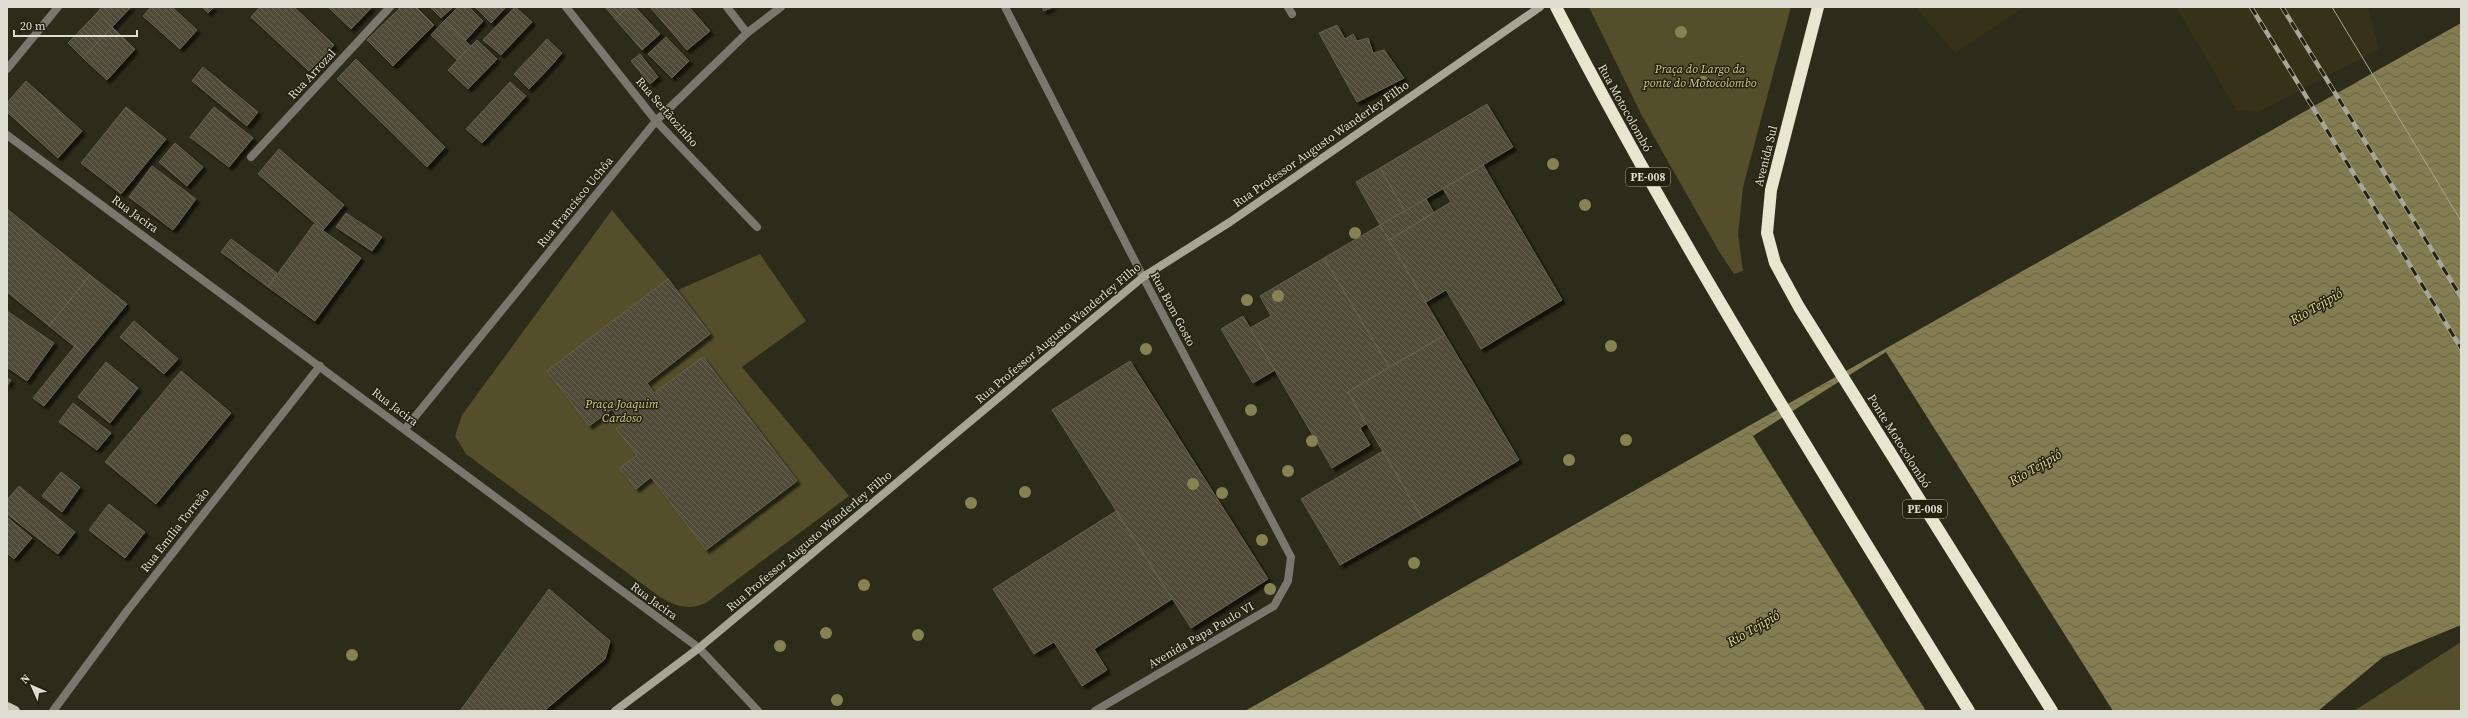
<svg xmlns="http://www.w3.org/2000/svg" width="2468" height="718" viewBox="0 0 2468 718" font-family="'Source Serif 4',serif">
  <defs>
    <pattern id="water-waves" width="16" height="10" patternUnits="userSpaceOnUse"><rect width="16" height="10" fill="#837d51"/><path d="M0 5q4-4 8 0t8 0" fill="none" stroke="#69654a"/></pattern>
    <pattern id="building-back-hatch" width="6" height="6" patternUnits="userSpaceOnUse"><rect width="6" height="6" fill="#4f4c39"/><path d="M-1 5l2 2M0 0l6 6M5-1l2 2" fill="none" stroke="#686555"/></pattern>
    <filter id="shadow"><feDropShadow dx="3.5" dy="3.5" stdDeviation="1" flood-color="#0009"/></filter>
  </defs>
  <rect width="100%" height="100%" fill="#2d2b19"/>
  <path fill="#353218" d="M1915 7H2025L1955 53Z
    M2176 7H2368L2379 49 2259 112 2237 111Z"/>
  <path fill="#544f2a" d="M1589 7H1791L1743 187 1738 235 1743 271 1734 274 1720 253 1641 114Z
    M612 210 678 290 760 254 806 321 742 367 849 496 706 603C689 611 675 606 660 597L466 454 455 436 462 415Z
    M2461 642V711H2354Z"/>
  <path fill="url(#water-waves)" d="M2461 23V625L2383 657 2318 711H1245Z"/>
  <path fill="#2d2b19" d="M1886 352 2113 711H1926L1753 436Z"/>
  <path fill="url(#building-back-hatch)" stroke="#64614d" filter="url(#shadow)" d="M102 7H131L112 27 97 13Z
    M151 7H172L197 30 180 49 143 16Z
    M202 7H214L208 13Z
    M260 7H294L334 45 309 71 251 17Z
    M328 7H372L351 29Z
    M401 7H416L434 25 393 66 367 40Z
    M430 7H453L441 18Z
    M458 7H469L483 21 465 41 444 21Z
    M475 7H506L491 23Z
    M515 7 532 22 501 55 483 40Z
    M605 7H628L615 19Z
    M628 7H635L660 34 642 50 615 19Z
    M650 7H689L710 31 687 50Z
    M1042 7H1053L1044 11Z
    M97 13 112 27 83 58 68 43Z
    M444 21 471 46 457 60 431 35Z
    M1337 25 1345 39 1353 34 1357 41 1368 38 1373 53 1384 50 1404 78 1357 102 1319 33Z
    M112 27 135 49 107 80 83 58Z
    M666 37 689 61 672 78 648 54Z
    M547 39 562 53 550 67 535 52Z
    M477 40 497 59 468 89 448 70Z
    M535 52 550 67 529 89 514 74Z
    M640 54 658 77 650 84 631 61Z
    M356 59 445 147 427 167 337 79Z
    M203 67 258 112 247 126 192 81Z
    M26 81 82 131 58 158 7 112V103Z
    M510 82 526 96 482 143 466 129Z
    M1487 104 1513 147 1405 211 1380 168Z
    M126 107 166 139 121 194 81 163Z
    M214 107 253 138 229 167 190 137Z
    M175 143 203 167 187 186 159 162Z
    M279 149 344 205 323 230 258 174Z
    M1483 165 1562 300 1481 349 1446 290 1426 302 1389 240 1451 202 1443 189Z
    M152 166 196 199 173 230 129 197Z
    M1380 168 1405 211 1380 225 1356 182Z
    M1426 199 1434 213 1389 240 1380 225Z
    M7 209 90 275 49 326 7 292Z
    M346 213 382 237 372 251 336 227Z
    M314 224 361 258 315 321 268 287Z
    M1380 225 1445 335 1389 367 1324 258Z
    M231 239 277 273 268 287 221 252Z
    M1324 258 1389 367 1348 392 1366 424 1360 428 1370 445 1332 468 1250 328 1271 316 1260 296Z
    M90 275 127 304 85 355 49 326Z
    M668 279 710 334 647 383 654 393 703 357 797 481 706 550 651 477 636 489 620 468 637 455 616 429 623 424 612 409 589 426 547 371Z
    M7 311 54 343 27 381 7 367Z
    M1243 316 1275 370 1253 383 1221 329Z
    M134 321 178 359 164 374 120 337Z
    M1445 335 1519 460 1422 518 1348 392Z
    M75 346 85 355 44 406 33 398Z
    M1130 361 1268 579 1191 628 1052 410Z
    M106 362 138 388 110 423 78 397Z
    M181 371 231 413 156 504 105 462Z
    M7 378 11 380 7 386Z
    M73 403 111 433 97 450 59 422Z
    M1383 451 1422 518 1340 565 1301 499Z
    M61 472 80 487 62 512 42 496Z
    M19 486 75 532 58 554 7 514V500Z
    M109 504 145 532 125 558 89 530Z
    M1116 511 1172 599 1094 649 1107 670 1082 686 1054 642 1034 654 993 589Z
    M7 517 32 538 14 559 7 553Z
    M549 589 610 641 605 659 544 711H460Z"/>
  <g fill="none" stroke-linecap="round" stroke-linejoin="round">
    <path stroke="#79786f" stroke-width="8" d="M566 7 656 121 757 227
      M727 7 747 33
      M1005 7 1143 277 1291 557 1288 581 1274 606 1095 711
      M1288 7 1292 14
      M7 69 58 7
      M7 135 699 648 758 711
      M251 157 390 7
      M405 429 656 121 747 33 781 7
      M53 711 127 611 320 366"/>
    <path stroke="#a6a596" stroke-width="8" d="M615 711 699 648 1143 277 1230 222 1540 7"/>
    <path stroke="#c9c7b4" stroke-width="10" d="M7 707 15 711"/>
    <path stroke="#e8e6cf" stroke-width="12" d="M1556 7C1681 249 1827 479 1969 711
      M1818 7 1771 190 1767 233 1775 263 1799 307 2052 711"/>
    <path stroke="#a7a698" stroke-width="1" d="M2332 7 2461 221"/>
    <g stroke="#a7a698" stroke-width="4.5">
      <path id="rail" d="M2251 7 2461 348
        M2282 7 2461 297"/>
    </g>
    <use href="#rail" stroke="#24210f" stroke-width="3" stroke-dasharray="9" stroke-linecap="butt"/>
  </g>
  <g fill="#878252">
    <circle cx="1681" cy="32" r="6"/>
    <circle cx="1703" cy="82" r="6"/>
    <circle cx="1553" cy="164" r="6"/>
    <circle cx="1585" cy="205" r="6"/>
    <circle cx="1355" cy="233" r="6"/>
    <circle cx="1278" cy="296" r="6"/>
    <circle cx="1247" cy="300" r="6"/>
    <circle cx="1611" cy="346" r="6"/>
    <circle cx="1146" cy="349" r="6"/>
    <circle cx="1251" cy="410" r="6"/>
    <circle cx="1626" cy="440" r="6"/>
    <circle cx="1312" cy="441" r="6"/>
    <circle cx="1569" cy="460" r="6"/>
    <circle cx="1288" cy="471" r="6"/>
    <circle cx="1193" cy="484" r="6"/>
    <circle cx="1025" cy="492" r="6"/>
    <circle cx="1222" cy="493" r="6"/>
    <circle cx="971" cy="503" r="6"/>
    <circle cx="1262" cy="540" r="6"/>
    <circle cx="1414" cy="563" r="6"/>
    <circle cx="864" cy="585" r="6"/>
    <circle cx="1270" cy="589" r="6"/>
    <circle cx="826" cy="633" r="6"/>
    <circle cx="918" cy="635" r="6"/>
    <circle cx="780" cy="646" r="6"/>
    <circle cx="352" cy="655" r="6"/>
    <circle cx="837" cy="700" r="6"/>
  </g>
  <g text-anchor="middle" stroke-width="3" stroke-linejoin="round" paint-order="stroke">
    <g fill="#24210f" stroke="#a6a598" stroke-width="1">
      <rect x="1626" y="168" width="44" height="18" rx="3"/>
      <rect x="1903" y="500" width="44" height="18" rx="3"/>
    </g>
    <g font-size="11" font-weight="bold" fill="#deddd2">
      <text x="1648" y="181">PE-008</text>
      <text x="1925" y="513">PE-008</text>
    </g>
    <g font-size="12" font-style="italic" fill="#d1c981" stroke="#24210f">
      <text x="1700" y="73">Praça do Largo da<tspan x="1700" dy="14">ponte do Motocolombo</tspan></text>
      <text x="622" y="408">Praça Joaquim<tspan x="622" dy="14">Cardoso</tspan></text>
    </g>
    <g font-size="12" fill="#deddd2" stroke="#24210f">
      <text transform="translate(312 74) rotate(-47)" y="4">Rua Arrozal</text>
      <text transform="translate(1625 108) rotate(61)" y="4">Rua Motocolombó</text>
      <text transform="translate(667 112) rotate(49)" y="4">Rua Sertãozinho</text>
      <text transform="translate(1321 144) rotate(-35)" y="4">Rua Professor Augusto Wanderley Filho</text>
      <text transform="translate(1766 156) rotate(-76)" y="4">Avenida Sul</text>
      <text transform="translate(575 202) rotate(-51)" y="4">Rua Francisco Uchôa</text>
      <text transform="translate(135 214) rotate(36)" y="4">Rua Jacira</text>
      <text transform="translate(1173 309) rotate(62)" y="4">Rua Bom Gosto</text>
      <text transform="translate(1058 333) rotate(-40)" y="4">Rua Professor Augusto Wanderley Filho</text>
      <text transform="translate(395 407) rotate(37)" y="4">Rua Jacira</text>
      <text transform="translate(1899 441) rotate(58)" y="4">Ponte Motocolombó</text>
      <text transform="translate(175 530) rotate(-52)" y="4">Rua Emília Torreão</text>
      <text transform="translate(809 541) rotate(-40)" y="4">Rua Professor Augusto Wanderley Filho</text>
      <text transform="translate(654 601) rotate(36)" y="4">Rua Jacira</text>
      <text transform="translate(1201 635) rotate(-30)" y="4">Avenida Papa Paulo VI</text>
    </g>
    <g font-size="13" font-style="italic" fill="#e5dc93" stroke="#24210f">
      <text transform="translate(2316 306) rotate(-30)" y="5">Rio Tejipió</text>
      <text transform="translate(2035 467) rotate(-30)" y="5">Rio Tejipió</text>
      <text transform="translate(1753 628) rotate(-30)" y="5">Rio Tejipió</text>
    </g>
  </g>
  <rect width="2468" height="718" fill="none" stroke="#deddd2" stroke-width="16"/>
  <g transform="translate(32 686) rotate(315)" stroke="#24210f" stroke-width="3" paint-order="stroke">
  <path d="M0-3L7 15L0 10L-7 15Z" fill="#deddd2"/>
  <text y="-6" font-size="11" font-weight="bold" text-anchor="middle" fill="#deddd2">N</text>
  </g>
  <path d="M14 30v6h123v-6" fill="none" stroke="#deddd2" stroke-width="2"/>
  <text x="20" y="30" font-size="12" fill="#deddd2" stroke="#24210f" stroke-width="3" paint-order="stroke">20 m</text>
</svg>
